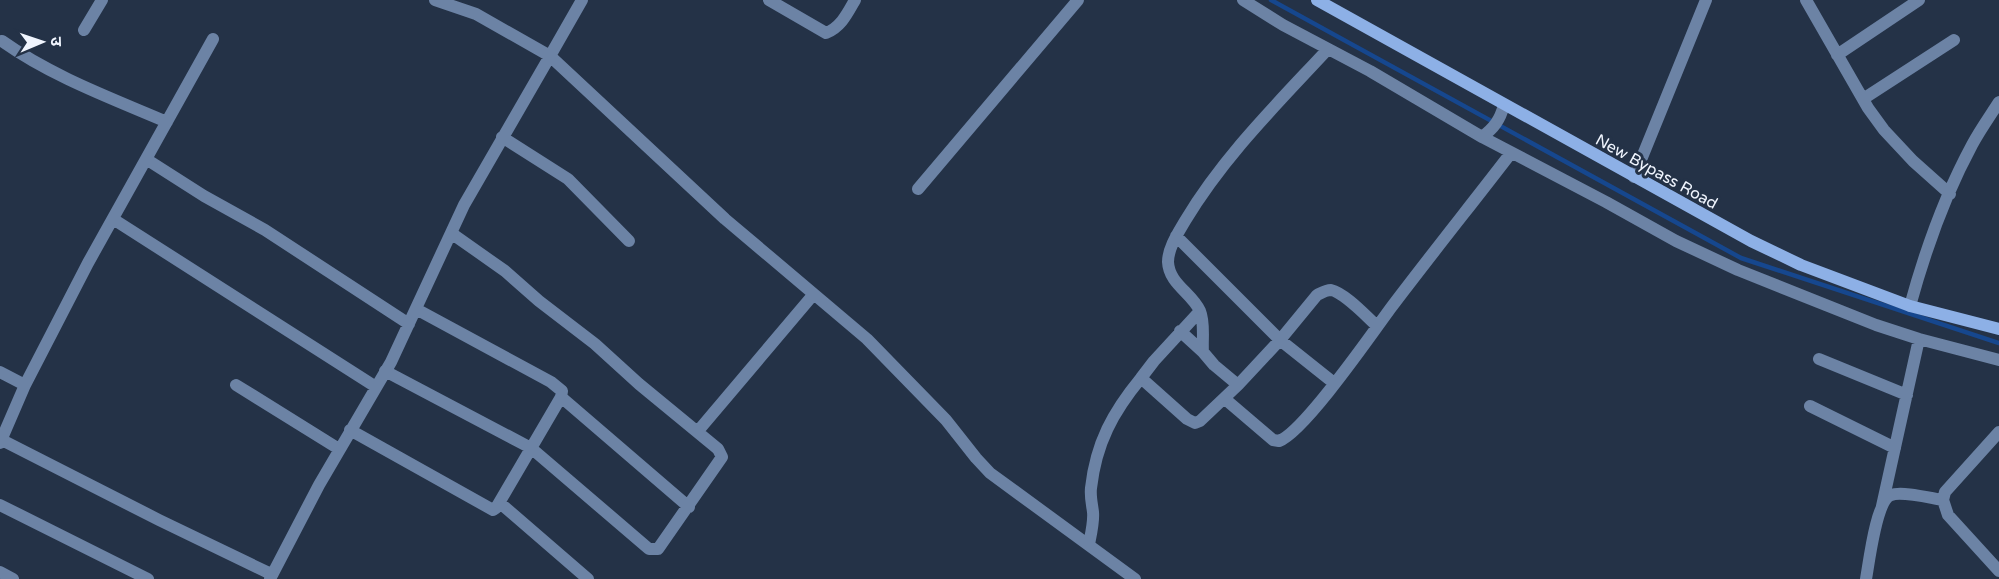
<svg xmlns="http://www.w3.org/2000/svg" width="1999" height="579" viewBox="0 0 1999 579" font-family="'Varela Round','Noto Sans Devanagari',sans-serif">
  <rect width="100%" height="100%" fill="#243247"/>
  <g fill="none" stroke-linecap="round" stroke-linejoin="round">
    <path stroke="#16478e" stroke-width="4.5" d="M1271 0 1741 258 1999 343"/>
    <path stroke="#6c83a5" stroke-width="12" d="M435 0 476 14 550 56 582 0
      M769 0 826 33C841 27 847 14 855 0
      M1243 0 1283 25 1370 71 1482 137C1494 128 1500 120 1504 105
      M1806 0 1868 108 1884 130 1913 161 1950 194
      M84 30 102 0
      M2 41C51 76 111 98 167 122
      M1328 49C1277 104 1224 156 1185 221 1178 233 1168 248 1168 262 1169 284 1192 293 1200 311 1205 323 1202 339 1203 352L1214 365 1238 385 1280 340 1317 295C1321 293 1326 290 1331 290 1345 293 1367 317 1377 326
      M1837 55 1919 0
      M1863 99 1954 40
      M502 137 568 179 629 241
      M1482 137 1606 202 1676 241 1738 270 1876 325 1919 339 1999 360
      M146 159 204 196 265 230 409 324
      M1634 177 1706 0
      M918 189 1078 0
      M113 219 376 387
      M1176 236 1280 340 1334 383
      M1910 306C1925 251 1945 195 1972 145 1980 130 1990 116 1999 102
      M1200 311 1154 361 1141 378 1187 419 1195 423 1200 421 1238 385
      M1180 331 1203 352
      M1819 359 1907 395
      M385 371 531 448 649 549H658L722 457 718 449 639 384 595 344 539 301 505 271 451 233
      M0 372 25 385 0 443
      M25 385 88 263 213 39
      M236 385 339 449
      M561 397 689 507
      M1225 399 1273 440 1279 441C1304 432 1371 335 1390 309 1430 256 1471 205 1511 153
      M1810 406 1895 448
      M350 430 493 510 496 508 561 397 562 391 551 382 416 309
      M698 431 813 295
      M1999 432 1945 492 1943 500 1948 515 1999 571
      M0 439 159 520 271 574
      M500 503 588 579
      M0 505 148 579
      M1882 506 1919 339
      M1089 544C1091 534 1094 522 1093 512 1092 504 1090 496 1091 488 1096 443 1113 412 1141 378
      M0 572 13 579
      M270 579 319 485 391 362 464 205 550 56 725 219 867 339 946 420 976 458 990 473 1135 579
      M1866 579C1869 563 1876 501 1891 495 1902 491 1930 498 1943 500"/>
    <path stroke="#8db0e6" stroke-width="12" d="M1317 0 1751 241 1801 265 1910 306 1999 329"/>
  </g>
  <g text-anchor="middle" stroke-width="6" stroke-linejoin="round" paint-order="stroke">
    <g font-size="16" fill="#f0f5fe" stroke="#243247">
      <text transform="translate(1657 171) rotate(29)" y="6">New Bypass Road</text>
    </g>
  </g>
  <g transform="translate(42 42) rotate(88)" stroke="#243247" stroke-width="4.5" paint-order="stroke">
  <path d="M0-4.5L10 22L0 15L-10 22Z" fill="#f0f5fe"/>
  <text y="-9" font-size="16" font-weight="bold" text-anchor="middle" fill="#f0f5fe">उ</text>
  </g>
</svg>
